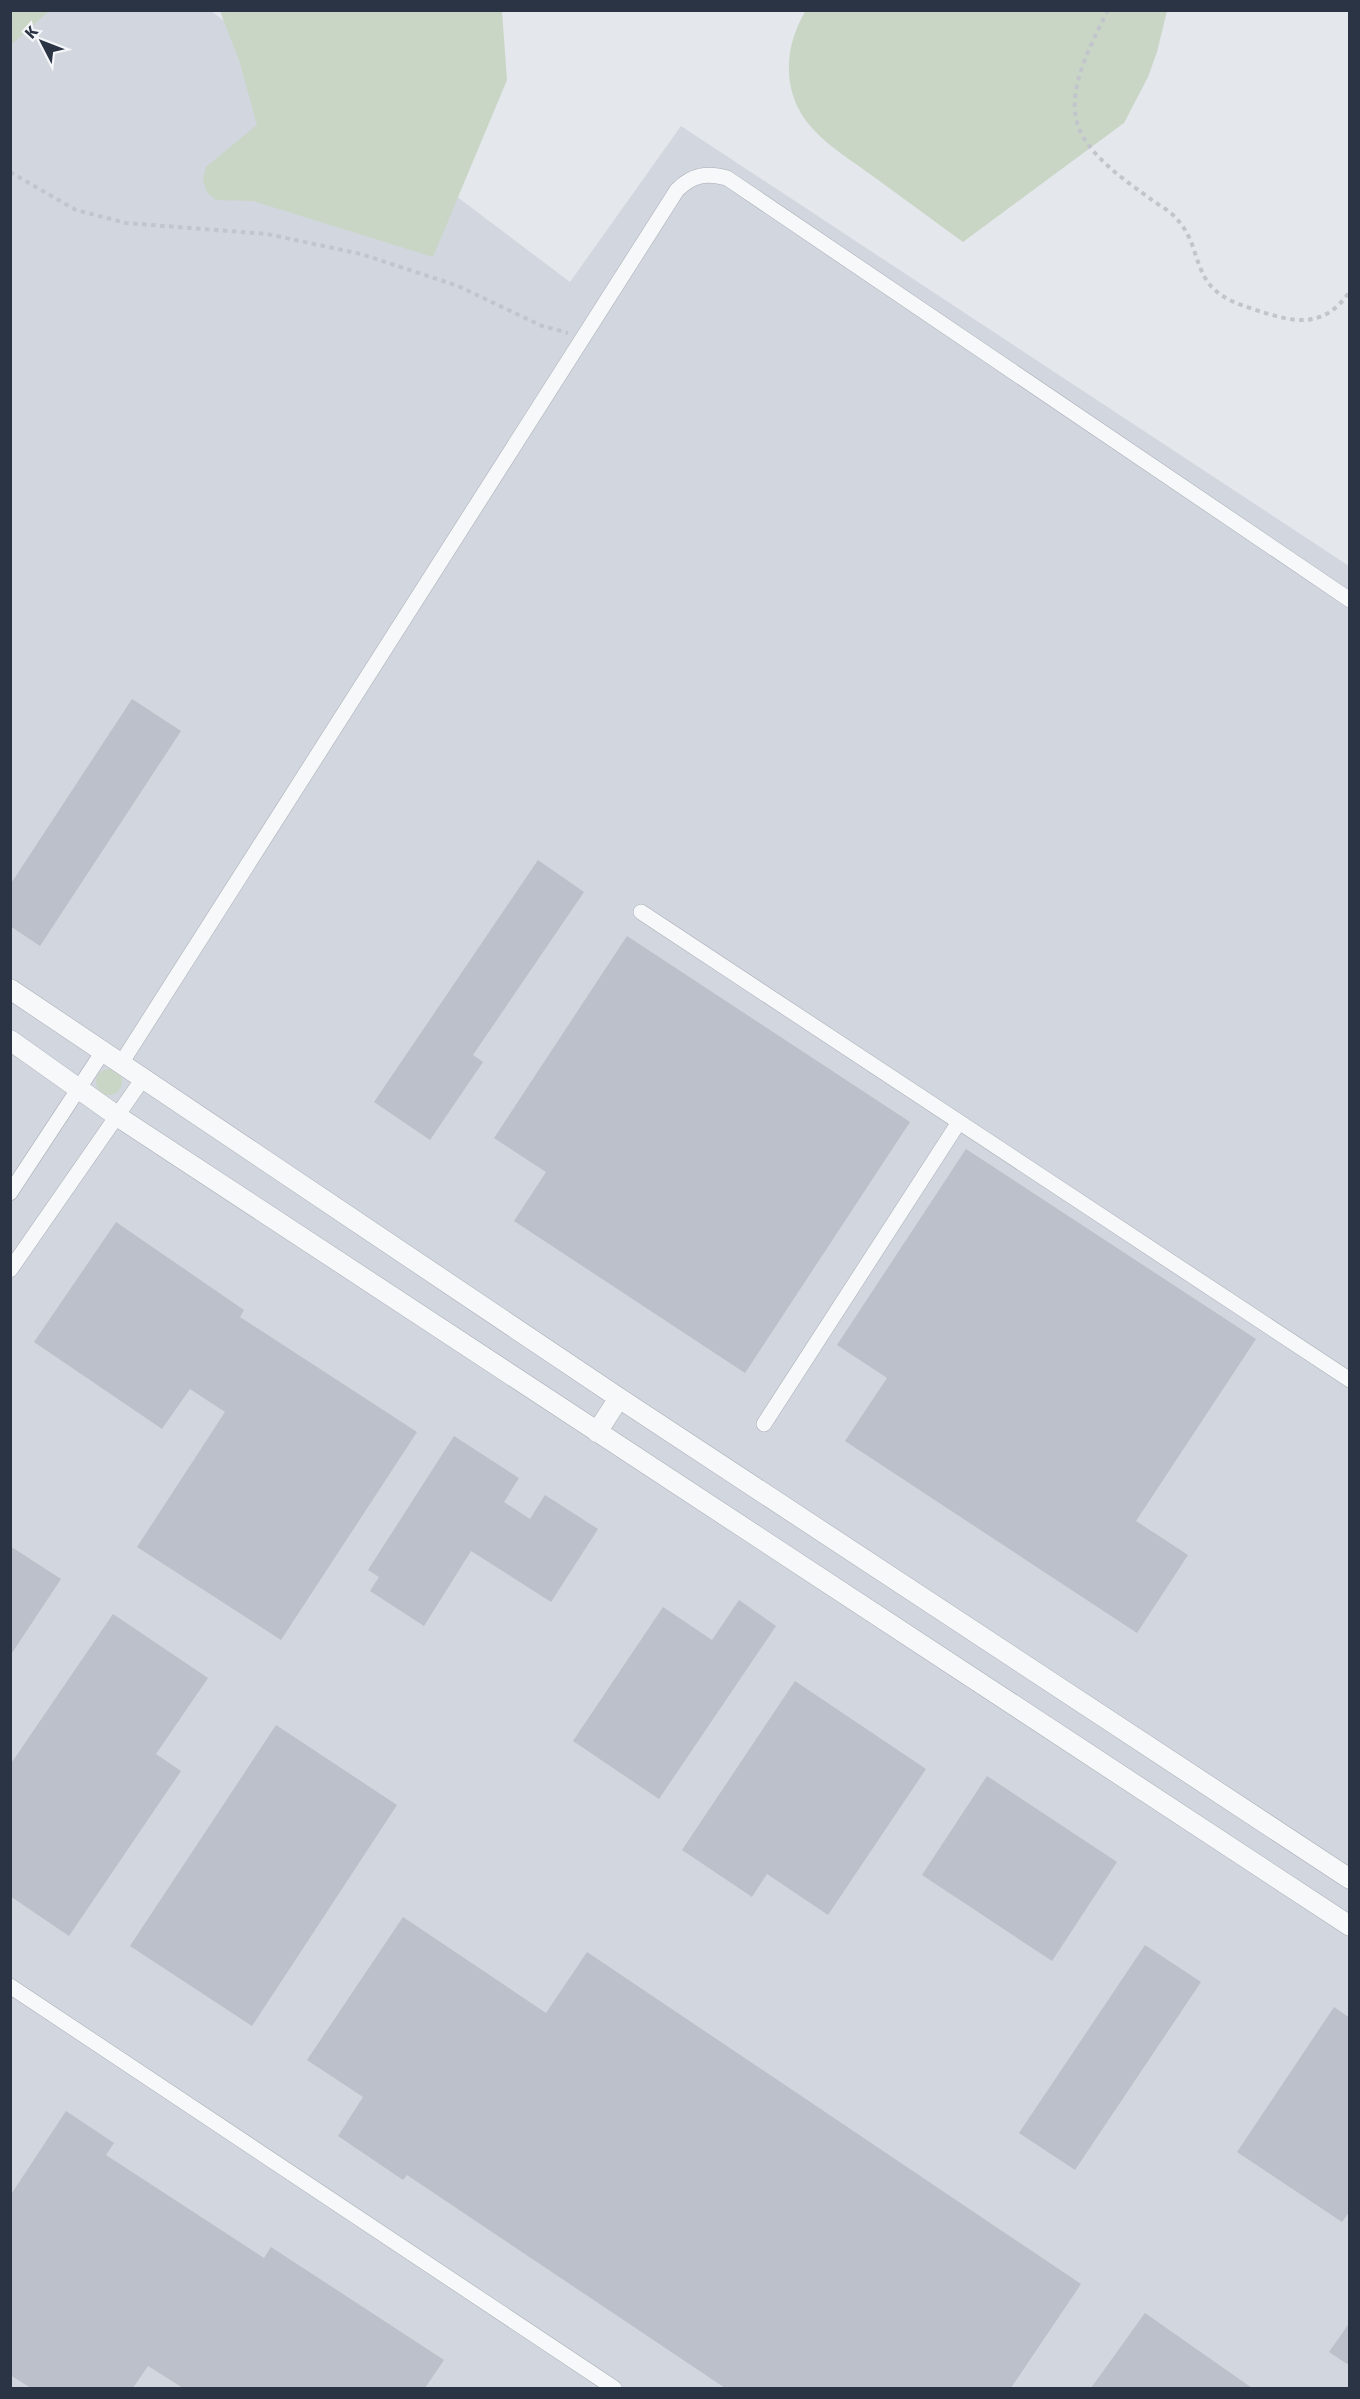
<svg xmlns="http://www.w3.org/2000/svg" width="1360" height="2399" viewBox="0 0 1360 2399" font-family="'Fira Sans',sans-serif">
  <rect width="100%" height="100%" fill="#e4e7ec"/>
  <path fill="#d2d6de" d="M11 11H211L570 282 681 126 1349 566V2388H11Z"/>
  <path fill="#c9d6c5" d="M11 10H49V11L11 45Z
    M806 10H1167V11L1157 52 1148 77 1124 123 963 242C933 220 904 199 874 177 854 162 830 148 813 129 781 95 783 48 806 10Z
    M220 11H502L507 80 433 257 253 201 217 200 212 197 207 192 203 180 206 167 257 125 240 63Z
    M96 1082a13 13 0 1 1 26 0a13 13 0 1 1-26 0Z"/>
  <path fill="#bbc0ca" d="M132 699 181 731 40 946 10 926V885Z
    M538 860 584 892 473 1055 483 1062 430 1140 374 1102Z
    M627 936 910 1122 745 1373 514 1221 546 1172 494 1138Z
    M966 1149 1256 1339 1136 1521 1188 1555 1137 1633 845 1441 887 1378 837 1345Z
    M116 1222 244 1310 240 1317 417 1432 281 1640 137 1547 225 1412 190 1389 162 1429 34 1342Z
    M454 1436 519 1478 504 1502 530 1519 545 1495 598 1529 551 1602 471 1551 424 1626 370 1591 379 1577 368 1570Z
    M10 1546 61 1579 10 1656Z
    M739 1600 776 1626 659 1799 573 1741 663 1607 712 1640Z
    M113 1614 208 1678 156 1754 181 1771 69 1936 10 1896V1765Z
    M795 1681 926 1769 828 1915 767 1874 752 1897 682 1850Z
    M276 1725 397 1805 252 2026 130 1946Z
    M987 1776 1117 1862 1052 1961 922 1875Z
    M403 1917 546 2013 587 1952 1081 2284 1011 2388H725L407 2175 403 2180 338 2136 363 2097 307 2060Z
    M1145 1945 1201 1982 1075 2170 1019 2133Z
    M1334 2007 1350 2018V2211L1342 2222 1237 2152Z
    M66 2111 114 2143 106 2155 264 2258 271 2247 444 2360 425 2388H183L148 2366 133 2388H31L10 2375V2196Z
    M1145 2313 1252 2388H1091Z
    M1350 2322V2366L1329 2352Z"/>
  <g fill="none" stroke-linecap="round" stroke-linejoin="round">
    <g stroke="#a9aeb7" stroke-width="16">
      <path id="minor" d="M641 912 1350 1380
        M122 1062 677 190C692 175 707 172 727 178L1350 600
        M10 1193 104 1050
        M10 1270 144 1077
        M764 1424 959 1122
        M10 1986 614 2388"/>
    </g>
    <g stroke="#a9aeb7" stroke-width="21">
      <path id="tertiary" d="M10 989 619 1398 1350 1879
        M10 1040 117 1116 1350 1926
        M597 1432 619 1398"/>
    </g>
    <path stroke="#c2c5cb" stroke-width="4" stroke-dasharray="4.5 4.5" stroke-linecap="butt" d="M1108 10C1093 40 1069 84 1076 118 1082 152 1126 181 1152 200 1159 205 1168 210 1174 216 1196 238 1193 259 1207 281 1218 297 1235 303 1253 309 1292 322 1323 331 1350 291
      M10 172 76 210 126 223 267 234 361 254 458 286 542 326 568 333"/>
    <use href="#minor" stroke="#f7f8fa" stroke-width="15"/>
    <use href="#tertiary" stroke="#f7f8fa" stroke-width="20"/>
  </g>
  <rect width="1360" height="2399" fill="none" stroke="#2b3445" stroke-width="24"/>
  <g transform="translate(42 42) rotate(312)" stroke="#f4f6f9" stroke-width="4.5" paint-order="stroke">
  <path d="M0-4.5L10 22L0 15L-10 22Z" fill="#2b3445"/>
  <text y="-9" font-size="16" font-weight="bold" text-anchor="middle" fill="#2b3445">K</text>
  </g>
</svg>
